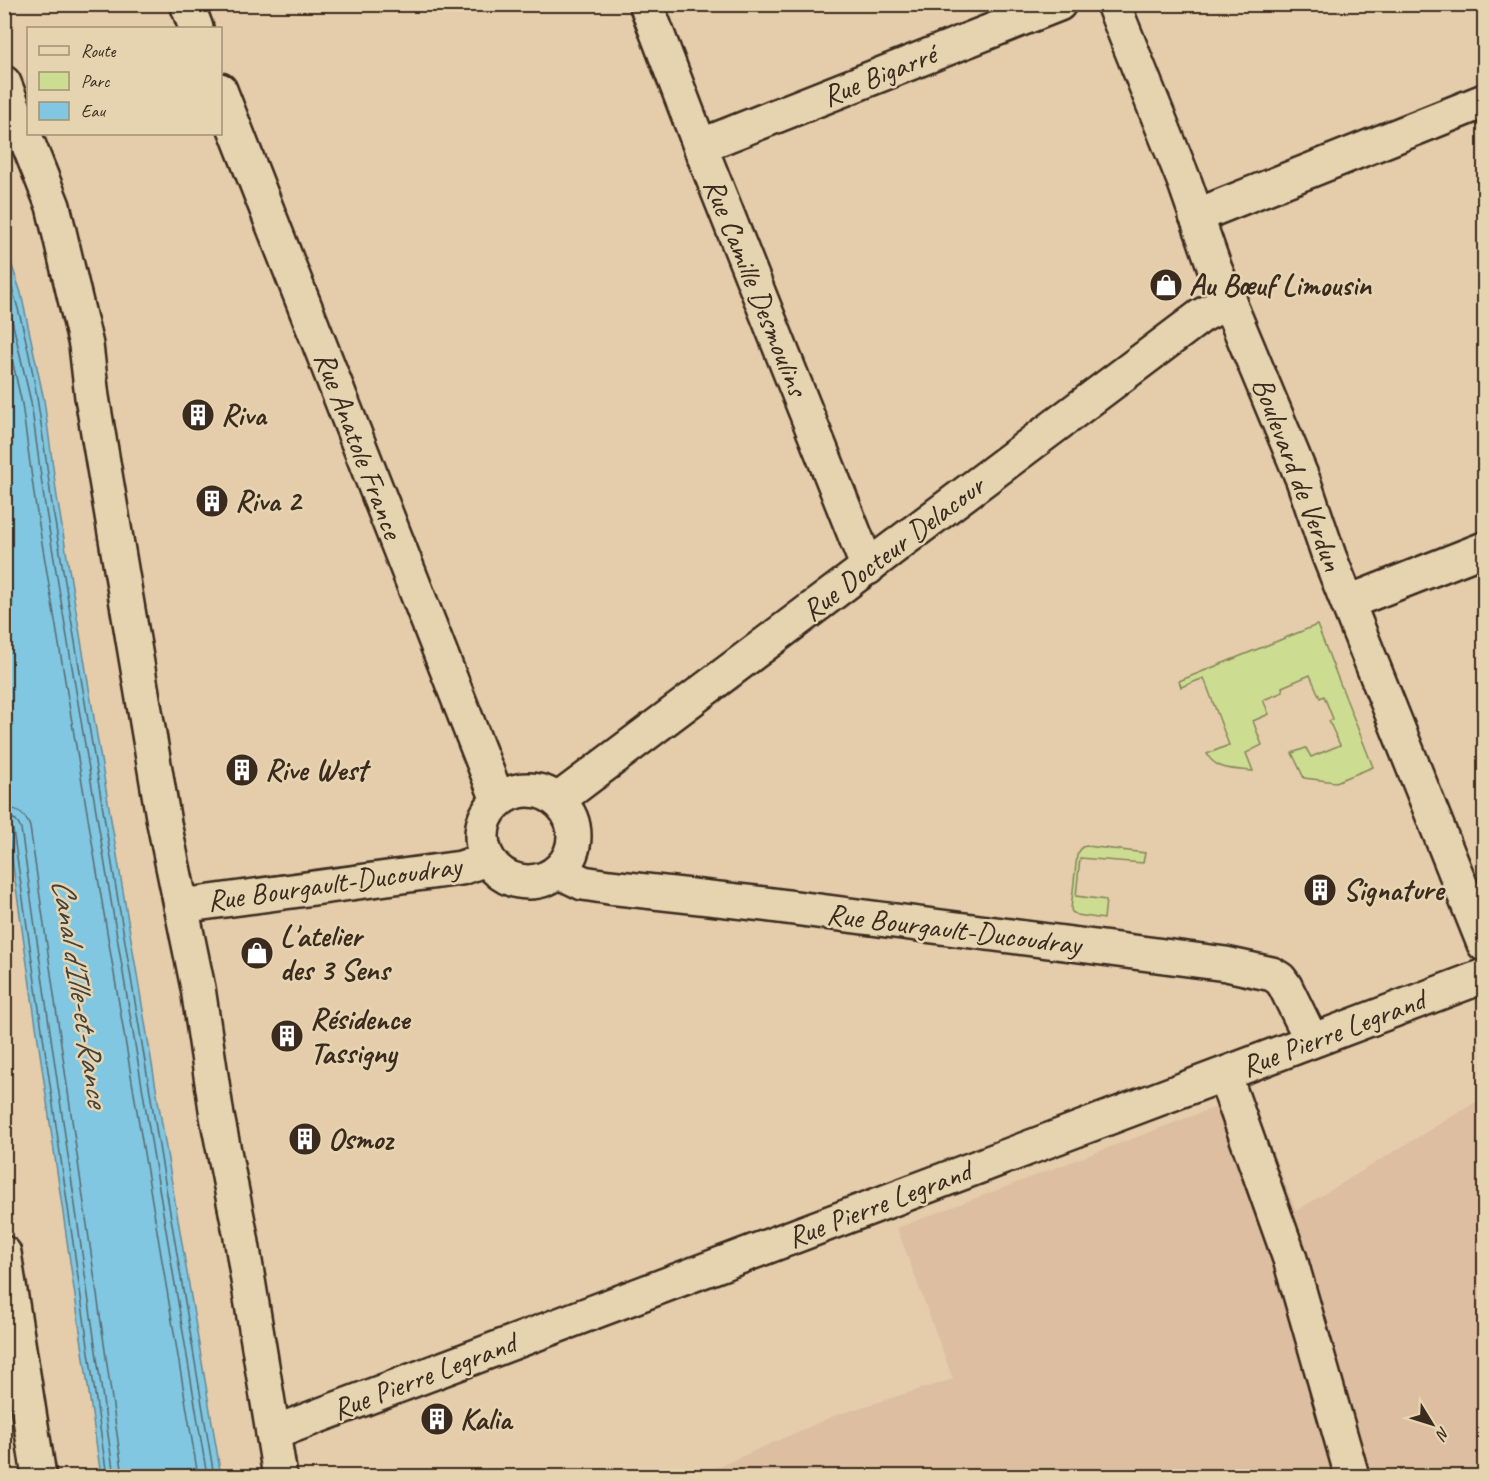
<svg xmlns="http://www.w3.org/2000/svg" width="1489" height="1481" viewBox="0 0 1489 1481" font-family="Caveat,sans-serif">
  <rect width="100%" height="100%" fill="#e5cdac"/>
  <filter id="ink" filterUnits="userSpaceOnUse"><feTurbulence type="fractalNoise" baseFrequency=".0167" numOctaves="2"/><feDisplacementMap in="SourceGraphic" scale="12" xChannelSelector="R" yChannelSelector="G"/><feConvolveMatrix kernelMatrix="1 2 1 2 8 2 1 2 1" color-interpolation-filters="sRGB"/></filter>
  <g filter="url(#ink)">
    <path fill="#ddbea0" d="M1250 1094 1296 1211 1484 1097V1476H697L836 1415 953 1379 897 1228Z"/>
    <path fill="#ccdd92" stroke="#848458" stroke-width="1.5" d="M1317 625 1373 767 1336 782 1304 778 1292 753 1306 748 1311 757 1340 745 1329 721 1333 719 1324 696 1320 698 1310 675 1282 687 1283 692 1263 700 1269 714 1253 721 1262 745 1246 753 1253 771C1236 769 1216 771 1207 754L1229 745 1204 678 1181 687 1179 681Z
      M1087 846 1145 853 1143 863 1080 858 1076 896 1106 900 1104 919 1077 915 1072 912 1071 909 1077 855 1082 847Z"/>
    <path fill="#81c7e2" stroke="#658894" stroke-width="1.5" d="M5 245 21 293 44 400 57 497 221 1476H101L5 811Z"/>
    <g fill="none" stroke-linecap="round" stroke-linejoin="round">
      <path stroke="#57696c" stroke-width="1.5" d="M4 264C31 339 41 419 51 498L214 1476
        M4 286 31 402 44 499 207 1476
        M4 323 22 404 35 501 198 1476
        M4 807C17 808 26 814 30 827L123 1476
        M4 816 16 820 21 829 114 1476
        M4 824 10 825 13 830 107 1476"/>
      <g stroke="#3b2a1e" stroke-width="38">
        <path id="minor" d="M187 4 196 28
          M646 4 700 146 868 568
          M220 90 498 800
          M700 146 1059 4
          M1196 216 1484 101
          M1349 602 1484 549
          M482 836a46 46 0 1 1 92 0a46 46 0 1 1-92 0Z
          M558 800 1201 316 1230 301
          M558 871 583 883 609 887 764 904 1226 964 1272 974 1280 979 1285 986 1312 1041
          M181 906 461 868 487 859
          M1224 1074 1290 1259 1352 1476
          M273 1433 1484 976"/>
      </g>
      <g stroke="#3b2a1e" stroke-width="38">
        <path id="major" d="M1113 4 1185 183 1215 269 1303 480 1329 556 1484 944
          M4 83 53 206 86 345 92 397 164 823 198 988 217 1116 241 1237 280 1476
          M4 1253 39 1476"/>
      </g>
      <use href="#minor" stroke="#e6d4b1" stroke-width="33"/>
      <use href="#major" stroke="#e6d4b1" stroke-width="33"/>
    </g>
  </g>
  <defs>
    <g id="shop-disc" transform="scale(1.725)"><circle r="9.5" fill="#3b2a1e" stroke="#e6d4b1"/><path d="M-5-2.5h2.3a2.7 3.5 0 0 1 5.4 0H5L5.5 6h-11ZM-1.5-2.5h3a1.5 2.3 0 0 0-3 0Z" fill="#fff"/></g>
    <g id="building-disc" transform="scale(1.725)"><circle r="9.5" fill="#3b2a1e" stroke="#e6d4b1"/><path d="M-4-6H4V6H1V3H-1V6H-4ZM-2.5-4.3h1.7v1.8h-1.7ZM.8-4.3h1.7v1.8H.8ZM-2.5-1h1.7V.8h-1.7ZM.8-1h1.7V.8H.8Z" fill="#fff"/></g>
  </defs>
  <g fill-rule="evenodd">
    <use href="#shop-disc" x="1166" y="285"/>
    <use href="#building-disc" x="198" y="415"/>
    <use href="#building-disc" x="212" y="501"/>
    <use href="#building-disc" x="242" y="770"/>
    <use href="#building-disc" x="1320" y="890"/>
    <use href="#shop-disc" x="257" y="953"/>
    <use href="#building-disc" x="287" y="1036"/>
    <use href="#building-disc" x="305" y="1139"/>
    <use href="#building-disc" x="437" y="1419"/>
  </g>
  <g text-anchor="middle" stroke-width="5" stroke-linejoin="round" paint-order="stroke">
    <g font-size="30" fill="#3b2a1e" stroke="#e6d4b1">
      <text transform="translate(879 75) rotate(-22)" y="10">Rue Bigarré</text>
      <text transform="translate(756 287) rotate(68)" y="10">Rue Camille Desmoulins</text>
      <text transform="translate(359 445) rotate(69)" y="10">Rue Anatole France</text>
      <text transform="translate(1298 474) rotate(69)" y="10">Boulevard de Verdun</text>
      <text transform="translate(893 548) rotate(-37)" y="10">Rue Docteur Delacour</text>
      <text transform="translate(334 883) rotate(-8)" y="10">Rue Bourgault-Ducoudray</text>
      <text transform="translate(954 929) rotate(7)" y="10">Rue Bourgault-Ducoudray</text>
      <text transform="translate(1333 1033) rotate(-21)" y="10">Rue Pierre Legrand</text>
      <text transform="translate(879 1204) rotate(-21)" y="10">Rue Pierre Legrand</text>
      <text transform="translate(424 1376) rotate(-21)" y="10">Rue Pierre Legrand</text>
    </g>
    <g font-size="30" font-weight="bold" fill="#3b2a1e" stroke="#e6d4b1" text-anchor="start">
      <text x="1189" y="295">Au Bœuf Limousin</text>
      <text x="221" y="425">Riva</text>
      <text x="235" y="511">Riva 2</text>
      <text x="265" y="780">Rive West</text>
      <text x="1343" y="900">Signature</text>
      <text x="280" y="946">L'atelier<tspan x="280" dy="34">des 3 Sens</tspan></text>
      <text x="310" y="1029">Résidence<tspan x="310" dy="34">Tassigny</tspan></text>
      <text x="328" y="1149">Osmoz</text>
      <text x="460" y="1429">Kalia</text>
    </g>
    <g font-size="32" font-style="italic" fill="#46423b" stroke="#e6d4b1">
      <text transform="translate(81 992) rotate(81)" y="11">Canal d'Ille-et-Rance</text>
    </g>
  </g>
  <rect width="1489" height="1481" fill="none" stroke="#e6d4b1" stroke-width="24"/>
  <rect x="12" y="12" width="1465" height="1457" fill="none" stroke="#3b2a1e" stroke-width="2" filter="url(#ink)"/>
  <rect x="27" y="27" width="195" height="108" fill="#e6d4b1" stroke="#a29076" stroke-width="1.5"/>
  <rect x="39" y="46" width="30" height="9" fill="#e6d4b1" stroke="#a29076" stroke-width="1.5"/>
  <text x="81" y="57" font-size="18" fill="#3b2a1e">Route</text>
  <rect x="39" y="72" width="30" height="18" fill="#ccdd92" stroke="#a29076" stroke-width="1.5"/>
  <text x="81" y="87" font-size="18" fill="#3b2a1e">Parc</text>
  <rect x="39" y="102" width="30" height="18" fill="#81c7e2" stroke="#a29076" stroke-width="1.5"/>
  <text x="81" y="117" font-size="18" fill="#3b2a1e">Eau</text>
  <g transform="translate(1432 1424) rotate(128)" stroke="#e6d4b1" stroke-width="4.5" paint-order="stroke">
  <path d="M0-4.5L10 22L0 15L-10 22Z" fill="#3b2a1e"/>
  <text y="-9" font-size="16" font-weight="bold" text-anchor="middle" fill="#3b2a1e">N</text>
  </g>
</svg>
